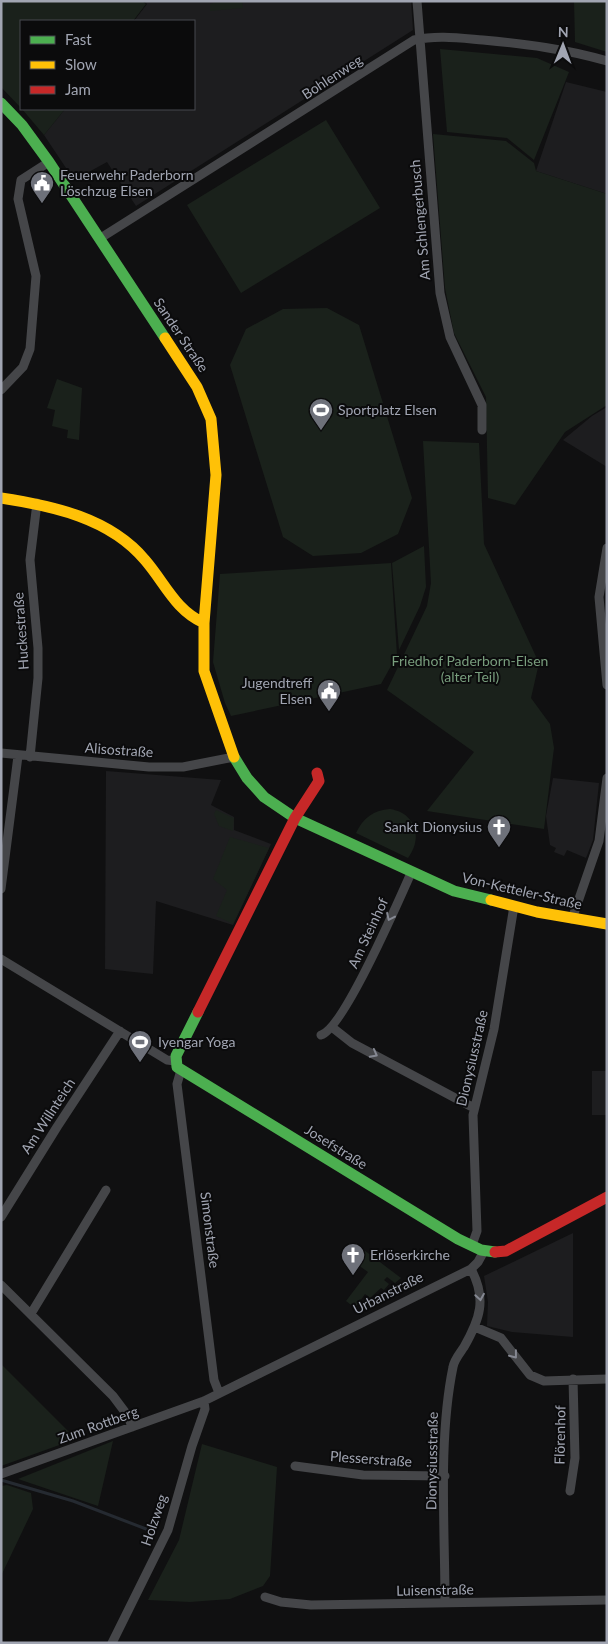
<svg xmlns="http://www.w3.org/2000/svg" width="608" height="1644" viewBox="0 0 608 1644" font-family="Lato,sans-serif">
  <rect width="100%" height="100%" fill="#101011"/>
  <path fill="#1d1d1f" d="M144 1H411L413 30 136 206 107 162 74 180 44 135 65 109H194V21H134L147 4Z
    M566 82 607 92V194L536 171Z
    M607 407V467L563 440 592 416Z
    M106 771 221 780 211 805 234 817V830L271 844 233 925 156 901 153 974 105 969Z
    M553 778 599 783 593 840 586 858 567 850 564 856 554 852 556 848 550 845 546 816Z
    M592 1071H607V1115H592Z
    M573 1233V1337L512 1332 487 1326 488 1302 484 1276Z"/>
  <path fill="#1a211b" d="M1 1H142L146 4 133 21H21V108L1 87Z
    M218 1H242L243 8 210 11V4Z
    M574 1H607V52L575 42Z
    M440 49 537 58 569 72 534 160 507 138 447 132Z
    M22 109H65L44 135Z
    M326 120 380 208 241 293 187 205Z
    M433 134 506 141 534 163 536 171 607 194V405L565 432 515 505 488 498 486 397 454 333 445 288Z
    M327 308 359 325 412 498 398 534 361 553 313 556 283 537 230 365 246 329 283 309Z
    M57 379 82 388 79 440 67 438 68 430 52 426 55 410 47 408Z
    M423 441 479 443 484 544 539 663 531 698 550 724 554 748 544 829 427 811 474 752 387 690 427 606 431 583Z
    M424 546 426 587 420 606 399 650 392 563Z
    M391 563 397 655 381 684 231 716 225 703 213 662 220 574Z
    M390 809C416 813 423 838 408 858L356 833C363 818 374 810 390 809Z
    M216 810 234 818 233 831 219 826 214 814Z
    M230 837 269 848 233 924 216 916 227 890 213 879Z
    M360 1247 401 1278 395 1283 387 1277 384 1280 389 1284 384 1290 381 1288 370 1298 365 1294 355 1308 346 1301 368 1272 351 1260Z
    M1 1364 76 1439 1 1466Z
    M113 1441 98 1506 18 1479Z
    M202 1444 277 1467 270 1576 263 1586 230 1599 190 1602 148 1600 179 1540Z
    M7 1485 31 1493 33 1509 1 1576V1486Z"/>
  <g fill="none" stroke-linecap="round" stroke-linejoin="round">
    <path stroke="#252a31" stroke-width="3" d="M1 1480 73 1501 154 1532"/>
    <path stroke="#454649" stroke-width="9" d="M417 1 440 293 450 337 482 405V430
      M99 239 414 40C437 35 459 38 483 40 525 44 566 49 607 61
      M1 390 23 367 30 349 36 276 18 199 21 180 49 162
      M607 548 599 597 607 685
      M1 753 149 767H183L234 757
      M30 757 38 678V648L30 560 37 503
      M1 889 18 756
      M572 919 599 841 607 778
      M1 959 167 1060 175 1061
      M333 1028 352 1043 474 1108
      M321 1035C343 1029 399 900 411 873
      M181 1070 177 1084 214 1380 219 1393
      M1 1217 57 1127 120 1031
      M472 1245 477 1231 473 1115 494 1029 514 906
      M1 1285 113 1396 128 1416 132 1427
      M32 1312 106 1190
      M475 1327 501 1338 530 1375 544 1381 607 1379
      M295 1466 363 1475 445 1476
      M1 1474 204 1401 471 1269 478 1262 484 1251
      M570 1491 575 1458 573 1379
      M265 1597 281 1602 311 1605 607 1600
      M445 1603C445 1528 438 1440 453 1367 454 1360 460 1353 464 1347 480 1319 487 1299 471 1269
      M112 1643 168 1530 192 1446 205 1409 204 1401"/>
    <path stroke="#4caf50" stroke-width="11" d="M1 103 22 125 49 162 165 338
      M234 757 247 778 264 797 295 818 454 891 491 900
      M198 1012 176 1056 177 1067 458 1239 481 1250 495 1252"/>
    <path stroke="#ffc107" stroke-width="11" d="M165 338 197 387 211 419 216 475 204 623V671L234 757
      M1 498C53 506 110 518 145 560 165 583 175 610 204 623
      M491 900 537 912 607 924"/>
    <path stroke="#c62828" stroke-width="11" d="M198 1012 295 818 319 781 317 773
      M495 1252 506 1251 607 1197"/>
  </g>
  <defs><path id="oneway-chevron" d="M-2-3.5L2.5 0L-2 3.5" fill="none" stroke-width="1.6" stroke-linecap="round" stroke-linejoin="round" transform="scale(1.25)"/></defs>
  <g stroke="#858892">
    <use href="#oneway-chevron" transform="translate(390 917) rotate(115)"/>
    <use href="#oneway-chevron" transform="translate(374 1054) rotate(28)"/>
    <use href="#oneway-chevron" transform="translate(480 1297) rotate(81)"/>
    <use href="#oneway-chevron" transform="translate(514 1355) rotate(52)"/>
  </g>
  <defs>
    <g id="civic-pin" transform="scale(1.25)"><path d="M0 17L-7.5 6A9.5 9.5 0 1 1 7.5 6Z" fill="#6e717a" stroke="#0b0b0c"/><path d="M-.6-6.5H3V-4.5H.6V-3L4-1V1h2V6H-6V1h2V-1L-.6-3ZM-1.2 2.5V6h2.4V2.5Z" fill="#fff"/></g>
    <g id="stadium-pin" transform="scale(1.25)"><path d="M0 17L-7.5 6A9.5 9.5 0 1 1 7.5 6Z" fill="#6e717a" stroke="#0b0b0c"/><path d="M0-5a6.5 5 0 1 0 0 10a6.5 5 0 1 0 0-10ZM-3.5-1.8h7v3.6h-7Z" fill="#fff"/></g>
    <g id="church-pin" transform="scale(1.25)"><path d="M0 17L-7.5 6A9.5 9.5 0 1 1 7.5 6Z" fill="#6e717a" stroke="#0b0b0c"/><path d="M-1.2-6h2.4v3.5h3.3v2.4h-3.3V6h-2.4V-.1h-3.3v-2.4h3.3Z" fill="#fff"/></g>
  </defs>
  <g fill-rule="evenodd">
    <use href="#civic-pin" x="42" y="183"/>
    <use href="#stadium-pin" x="321" y="410"/>
    <use href="#civic-pin" x="329" y="691"/>
    <use href="#church-pin" x="499" y="827"/>
    <use href="#stadium-pin" x="140" y="1042"/>
    <use href="#church-pin" x="353" y="1255"/>
  </g>
  <g text-anchor="middle" stroke-width="4" stroke-linejoin="round" paint-order="stroke">
    <g font-size="14" fill="#a1a5b2" stroke="#0b0b0c">
      <text transform="translate(332 77) rotate(-33)" y="5">Bohlenweg</text>
      <text transform="translate(420 220) rotate(-95)" y="5">Am Schlengerbusch</text>
      <text transform="translate(181 335) rotate(56)" y="5">Sander Straße</text>
      <text transform="translate(21 631) rotate(-94)" y="5">Huckestraße</text>
      <text transform="translate(119 750) rotate(4)" y="5">Alisostraße</text>
      <text transform="translate(522 891) rotate(13)" y="5">Von-Ketteler-Straße</text>
      <text transform="translate(368 933) rotate(-65)" y="5">Am Steinhof</text>
      <text transform="translate(472 1058) rotate(-77)" y="5">Dionysiusstraße</text>
      <text transform="translate(48 1116) rotate(-57)" y="5">Am Willnteich</text>
      <text transform="translate(336 1147) rotate(32)" y="5">Josefstraße</text>
      <text transform="translate(210 1230) rotate(83)" y="5">Simonstraße</text>
      <text transform="translate(388 1293) rotate(-27)" y="5">Urbanstraße</text>
      <text transform="translate(98 1425) rotate(-20)" y="5">Zum Rottberg</text>
      <text transform="translate(560 1435) rotate(-89)" y="5">Flörenhof</text>
      <text transform="translate(371 1459) rotate(4)" y="5">Plesserstraße</text>
      <text transform="translate(432 1461) rotate(-89)" y="5">Dionysiusstraße</text>
      <text transform="translate(154 1520) rotate(-71)" y="5">Holzweg</text>
      <text transform="translate(435 1590) rotate(-1)" y="5">Luisenstraße</text>
    </g>
    <g font-size="14" fill="#a1a5b2" stroke="#0b0b0c" text-anchor="start">
      <text x="60" y="180">Feuerwehr Paderborn<tspan x="60" dy="16">Löschzug Elsen</tspan></text>
      <text x="338" y="415">Sportplatz Elsen</text>
      <text x="312" y="688" text-anchor="end">Jugendtreff<tspan x="312" dy="16">Elsen</tspan></text>
      <text x="482" y="832" text-anchor="end">Sankt Dionysius</text>
      <text x="158" y="1047">Iyengar Yoga</text>
      <text x="370" y="1260">Erlöserkirche</text>
    </g>
    <g font-size="14" fill="#789d7d" stroke="#0b0b0c">
      <text x="470" y="666">Friedhof Paderborn-Elsen<tspan x="470" dy="16">(alter Teil)</tspan></text>
    </g>
  </g>
  <rect width="608" height="1644" fill="none" stroke="#a1a5b2" stroke-width="5"/>
  <rect x="20" y="20" width="175" height="90" fill="#0b0b0c" stroke="#47494e"/>
  <rect x="30" y="36" width="25" height="8" fill="#4caf50" stroke="#47494e"/>
  <text x="65" y="45" font-size="15" fill="#a1a5b2">Fast</text>
  <rect x="30" y="61" width="25" height="8" fill="#ffc107" stroke="#47494e"/>
  <text x="65" y="70" font-size="15" fill="#a1a5b2">Slow</text>
  <rect x="30" y="86" width="25" height="8" fill="#c62828" stroke="#47494e"/>
  <text x="65" y="95" font-size="15" fill="#a1a5b2">Jam</text>
  <g transform="translate(563 45) rotate(1)" stroke="#0b0b0c" stroke-width="4" paint-order="stroke">
  <path d="M0-4L9 19L0 12L-9 19Z" fill="#a1a5b2"/>
  <text y="-8" font-size="14" font-weight="bold" text-anchor="middle" fill="#a1a5b2">N</text>
  </g>
</svg>
